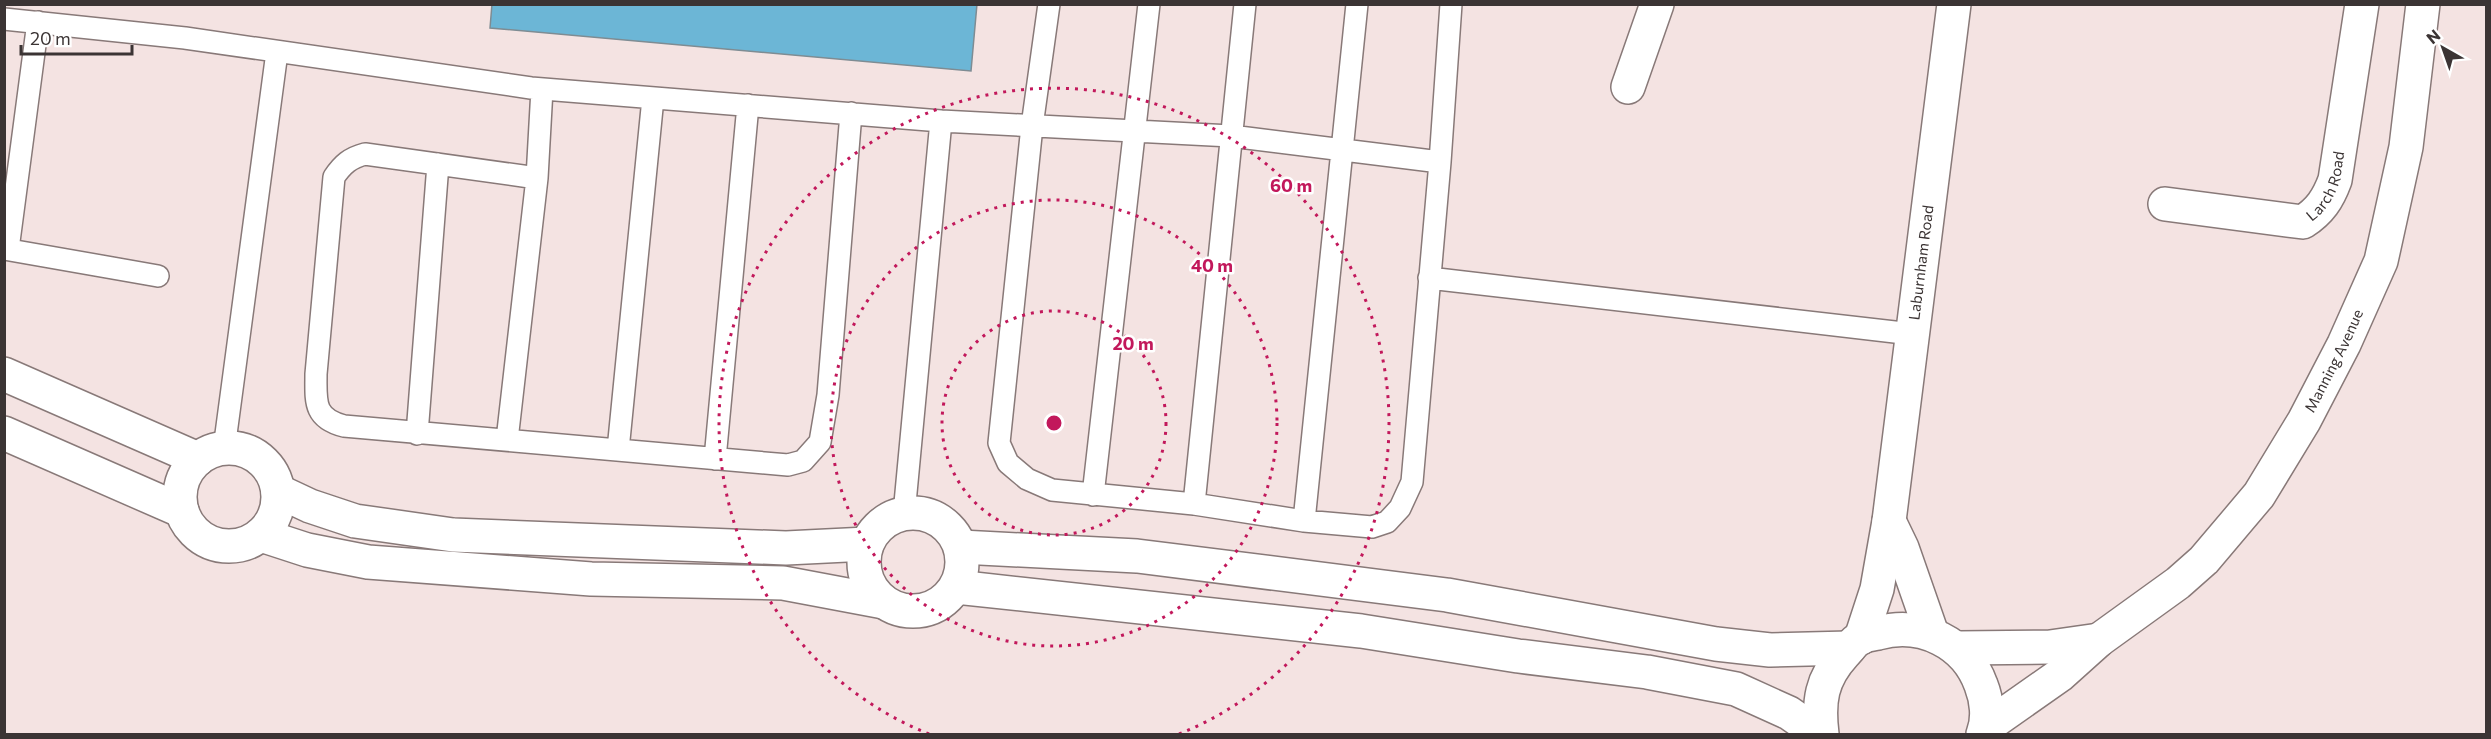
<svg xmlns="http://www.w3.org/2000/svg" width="2491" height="739" viewBox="0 0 2491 739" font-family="Commissioner,sans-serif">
  <rect width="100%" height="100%" fill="#f4e3e2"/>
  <path fill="#6cb6d6" stroke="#7e8c93" stroke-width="1.5" d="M492 4H977L971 71 490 28Z"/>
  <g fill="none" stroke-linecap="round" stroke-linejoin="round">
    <g stroke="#887978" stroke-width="24">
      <path id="service" d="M1049 4 1032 126 999 443 1008 463 1027 479 1052 490 1194 504 1304 521 1372 527 1387 522 1400 508 1412 482 1440 162 1451 4
        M4 19 185 38 531 88 941 121 1231 136 1440 162
        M537 178 365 154C350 158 343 164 334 177L316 374C316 401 313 418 344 426L788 465 803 461 820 442 828 395 851 113
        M4 249 158 276
        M8 249 38 22
        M1429 278 1912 334
        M417 434 438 164
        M507 440 537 178 542 89
        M224 449 277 52
        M618 450 653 98
        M715 459 748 105
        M1093 495 1149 4
        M1194 504 1245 4
        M904 514 941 121
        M1304 521 1357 4"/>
    </g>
    <g stroke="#887978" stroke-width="36">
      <g id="minor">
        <path d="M1628 87 1657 4"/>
        <path id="s1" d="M2165 204 2303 222C2320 211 2328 199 2335 180L2362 4"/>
        <path d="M4 374 198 459"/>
        <path d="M4 433 182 511"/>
        <circle cx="229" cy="497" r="49"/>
        <path d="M278 491 310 506 355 521 453 535 786 548 867 544"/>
        <circle cx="913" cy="562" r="49"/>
        <path d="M1889 521 1902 548 1932 634"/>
        <path d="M261 535 307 550 368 562 591 579 783 583 884 602"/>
        <path d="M961 547 1137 556 1447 595 1716 644 1770 650 1849 648"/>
        <path d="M956 587 1361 631 1518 656 1647 672 1736 689 1789 713 1819 734"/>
        <path id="s2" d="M1861 638 1877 589 1889 521 1954 4"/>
      </g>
    </g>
    <g stroke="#887978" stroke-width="36">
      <g id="tertiary">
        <path d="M1958 648 2050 647 2099 640"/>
        <path id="s3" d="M1986 727 2060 675 2099 640 2178 583 2204 560 2259 495 2304 421 2344 344 2381 261 2406 147 2423 4"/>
        <path d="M1822 734C1818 702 1821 679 1844 654 1849 649 1854 641 1860 638 1865 635 1873 634 1878 633 1922 621 1966 643 1981 685 1987 700 1989 719 1983 734"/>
      </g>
    </g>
    <use href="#service" stroke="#fff" stroke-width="21"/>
    <use href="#minor" stroke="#fff" stroke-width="33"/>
    <use href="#tertiary" stroke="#fff" stroke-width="33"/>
  </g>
  <g fill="none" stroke="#c2185b" stroke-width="3" stroke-dasharray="3 6">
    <circle cx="1054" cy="423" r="112"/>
    <circle cx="1054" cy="423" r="223"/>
    <path d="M929 734A335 335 0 1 1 1179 734"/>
  </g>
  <g text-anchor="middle" stroke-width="5" stroke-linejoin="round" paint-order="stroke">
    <g font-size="15" fill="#3b3434" stroke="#fff">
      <text dy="5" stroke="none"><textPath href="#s1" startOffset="184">Larch Road</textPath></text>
      <text dy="5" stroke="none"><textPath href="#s2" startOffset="381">Laburnham Road</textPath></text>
      <text dy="5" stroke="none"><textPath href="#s3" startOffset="514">Manning Avenue</textPath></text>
    </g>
  </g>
  <circle cx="1054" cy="423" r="9" fill="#c2185b" stroke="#fff" stroke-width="3"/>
  <g font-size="18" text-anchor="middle" font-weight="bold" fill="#c2185b" stroke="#fff" stroke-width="5" stroke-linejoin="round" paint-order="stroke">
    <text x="1291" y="192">60 m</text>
    <text x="1212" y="272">40 m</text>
    <text x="1133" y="350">20 m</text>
  </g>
  <rect width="2491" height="739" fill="none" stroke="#3b3434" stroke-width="12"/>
  <g transform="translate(2443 48) rotate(320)" stroke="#ffffff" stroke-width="4.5" paint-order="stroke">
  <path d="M0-4.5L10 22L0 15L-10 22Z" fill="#3b3434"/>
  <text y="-9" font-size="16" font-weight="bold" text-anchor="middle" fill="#3b3434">N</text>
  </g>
  <path d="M21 45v9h111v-9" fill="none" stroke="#3b3434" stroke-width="3"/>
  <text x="30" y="45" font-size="18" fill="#3b3434" stroke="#ffffff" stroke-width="4.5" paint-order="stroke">20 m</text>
</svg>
